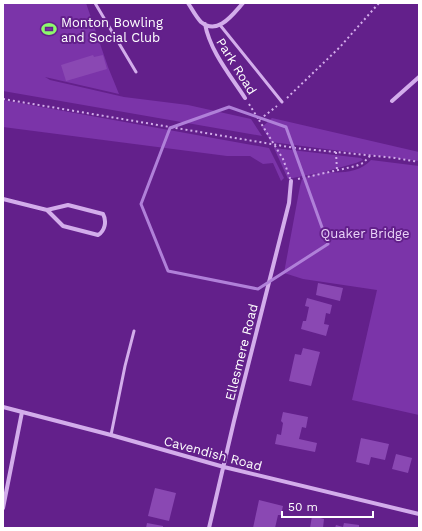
<svg xmlns="http://www.w3.org/2000/svg" width="422" height="531" viewBox="0 0 422 531" font-family="'Work Sans',sans-serif">
  <rect width="100%" height="100%" fill="#63208b"/>
  <path fill="#7b34a9" d="M3 3H86L108 67 119 94 45 77 50 80 124 97 188 105 251 119 262 136 3 91Z
    M3 100 269 148 284 178 281 181 273 163 263 164 250 156H227L3 127Z
    M272 118 419 152V161L271 142 262 127Z
    M274 148 361 158 363 160 356 163 324 172C341 173 359 173 371 160L419 166V415L352 400 377 290 303 279 284 273 300 186 302 179 318 173 288 179Z"/>
  <path fill="#8a48b3" d="M93 55 94 57 103 55 107 69 66 81 61 65Z
    M318 283 343 288 340 301 316 295Z
    M307 298 332 305 330 314 326 313 324 324 329 325 326 336 301 329 303 321H306L309 307 305 306Z
    M303 348 320 352 311 386 289 381 295 354 301 355Z
    M283 412 308 417 306 428 302 427 299 439 317 443 315 452 275 444 277 434 281 435 283 423 281 421Z
    M361 438 389 444 385 460 371 457 369 465 356 462Z
    M396 454 412 458 408 473 392 469Z
    M155 488 176 493 169 521 148 516Z
    M259 500 283 506 281 515H278L275 528H253Z
    M312 516 324 519 323 528H310Z
    M147 523 163 526V528H146Z
    M344 523 359 525V528H335L336 525 343 527Z"/>
  <g fill="none" stroke-linecap="round" stroke-linejoin="round">
    <path stroke="#d3adeb" stroke-width="2" stroke-dasharray="2 3" stroke-linecap="butt" d="M287 98 340 47 379 3
      M3 99 295 148 395 158 419 162
      M249 104 259 120 277 106
      M336 152 337 171
      M298 179 356 166 363 163 370 156"/>
    <path stroke="#d3adeb" stroke-width="3" d="M95 3 136 72
      M220 25 282 102
      M111 435 125 366 134 331"/>
    <path stroke="#d3adeb" stroke-width="4" d="M188 3C192 9 196 17 201 22 218 36 233 14 243 3
      M205 24C210 51 230 75 245 98
      M392 101 419 77
      M3 199 47 210 68 205 103 214C107 221 105 231 98 235L63 226 47 210
      M3 407 111 435 224 467 419 514
      M3 508 22 412
      M209 528 234 421 289 203 291 181"/>
    <path stroke="#d3adeb" stroke-width="2" stroke-dasharray="2 3" stroke-linecap="butt" d="M259 120 283 159 291 181"/>
  </g>
  <path fill="none" stroke="#b080d9" stroke-width="3" stroke-linejoin="round" d="M229 107 286 127 328 244 258 289 168 271 141 204 170 128Z"/>
  <defs>
    <g id="stadium-bare" transform="scale(1.2)"><path d="M0-5a6.5 5 0 1 0 0 10a6.5 5 0 1 0 0-10ZM-3.5-1.8h7v3.6h-7Z" fill="#8df96d" stroke="#63208b" stroke-width="2.5" paint-order="stroke"/></g>
  </defs>
  <g fill-rule="evenodd">
    <use href="#stadium-bare" x="49" y="29"/>
  </g>
  <g text-anchor="middle" stroke-width="4" stroke-linejoin="round" paint-order="stroke">
    <g font-size="13" fill="#fff" stroke="#63208b" text-anchor="start">
      <text x="61" y="27">Monton Bowling<tspan x="61" dy="15">and Social Club</tspan></text>
    </g>
    <g font-size="13" fill="#fff" stroke="#63208b">
      <text transform="translate(237 66) rotate(58)" y="5">Park Road</text>
      <text transform="translate(241 352) rotate(-76)" y="5">Ellesmere Road</text>
      <text transform="translate(213 453) rotate(15)" y="5">Cavendish Road</text>
    </g>
    <g font-size="13" fill="#e9d2f8" stroke="#63208b">
      <text x="365" y="238">Quaker Bridge</text>
    </g>
  </g>
  <rect width="422" height="531" fill="none" stroke="#ffffff" stroke-width="8"/>
  <path d="M282 511v6h91v-6" fill="none" stroke="#ffffff" stroke-width="2"/>
  <text x="288" y="511" font-size="12" fill="#ffffff" stroke="#63208b" stroke-width="3" paint-order="stroke">50 m</text>
</svg>
